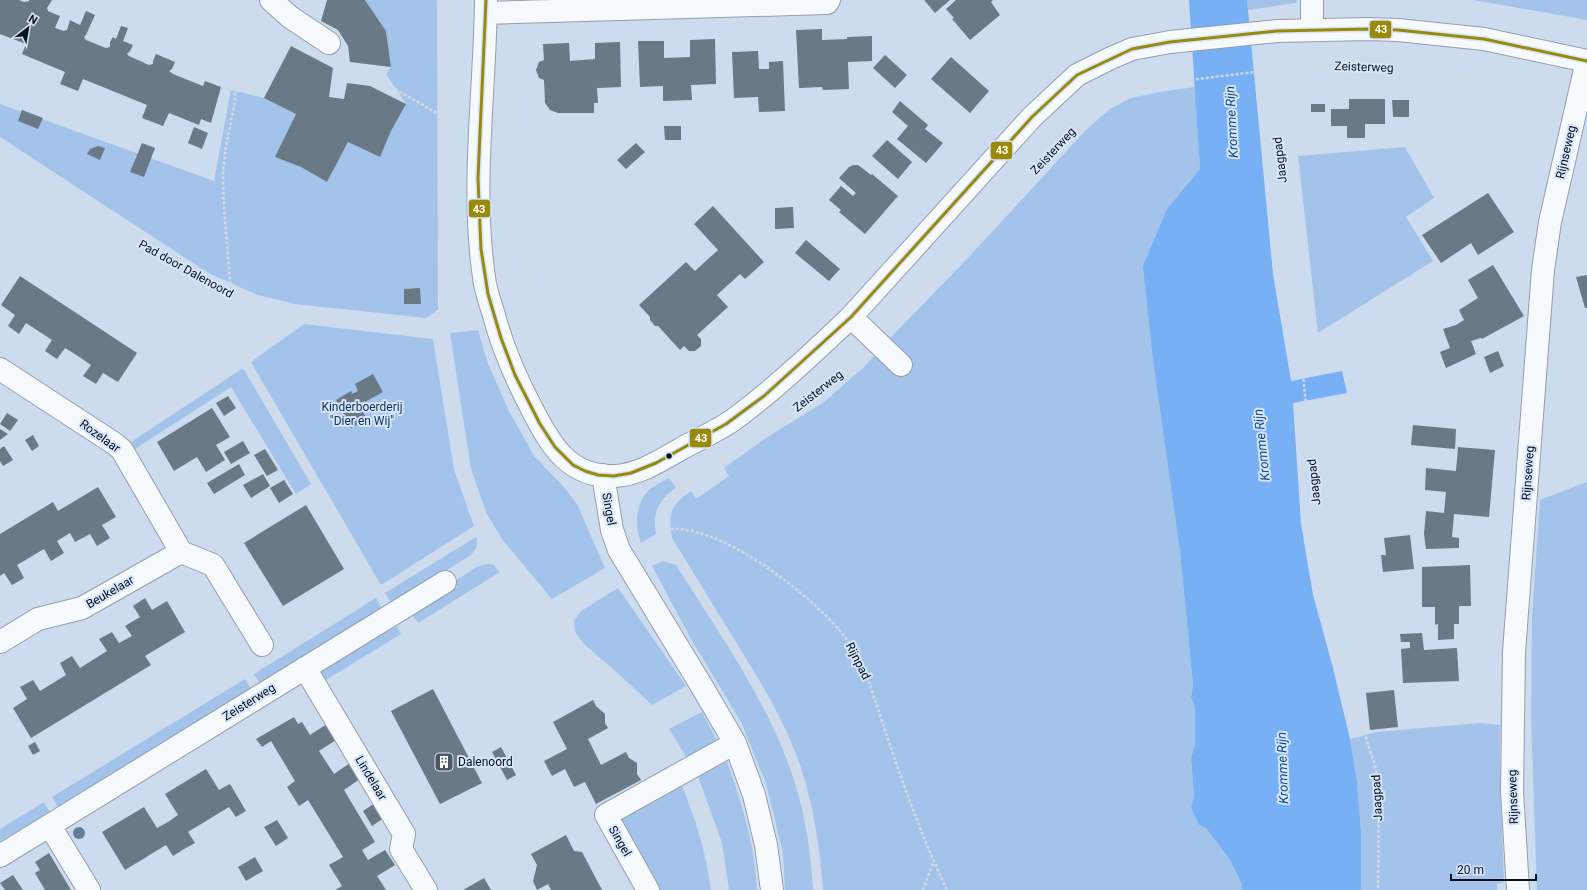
<svg xmlns="http://www.w3.org/2000/svg" width="1587" height="890" viewBox="0 0 1587 890" font-family="Roboto,sans-serif">
  <rect width="100%" height="100%" fill="#ccdbee"/>
  <path fill="#a4c3ea" d="M365 0H437L438 310 426 318 295 304 258 295 210 274 0 137V104L214 181 231 90 264 98 296 114 276 157 301 167 327 182 348 142 391 131 406 104 386 74 391 67 386 31Z
    M1247 0H1297L1296 3 1248 10Z
    M1474 0H1587V20Z
    M1195 87 1200 169 1167 209 1180 551 1193 685 1191 697 1195 708V744L1191 758 1194 796 1191 808 1199 825 1206 828 1230 860 1241 884 1242 890H823C820 848 814 808 801 768 785 720 757 676 731 634 711 602 692 570 672 538 668 513 670 506 691 491L696 499 729 476 724 468 766 438 824 402 863 368 893 335 967 259 1086 130 1110 109 1131 98 1159 92Z
    M1405 147 1434 198 1406 217 1433 261 1318 333 1298 156Z
    M304 324 433 339 454 470 474 526 381 585 251 362Z
    M478 330 488 364 509 411 534 456 563 486 577 504 605 568 552 599 502 539 486 512 471 469 450 333Z
    M243 368 311 484 296 494 231 387 135 449 131 442Z
    M669 478 676 487C658 502 652 511 656 534L641 543C635 527 635 506 647 492 653 486 662 482 669 478Z
    M1587 482V890H1537L1531 718 1532 617 1540 500Z
    M476 537C479 545 476 549 471 555L392 604 385 593Z
    M663 561 676 565C718 632 768 701 793 777 805 813 811 852 813 890H785L783 853 766 783 741 722 691 639 652 566Z
    M486 564 493 565 500 572 418 623 412 614 457 587 454 582 476 567Z
    M618 588 686 686 652 705 621 676 584 644 575 632 574 621 581 611Z
    M376 598 383 610 261 686 254 674Z
    M396 625 401 634 321 683 315 674Z
    M245 679 252 690 58 808 52 797Z
    M702 712 717 741 687 758 669 729Z
    M1480 723 1500 725V783L1504 882 1497 884V890H1361V832L1357 781 1350 739 1377 732Z
    M727 762C742 803 755 846 757 890H729L722 843 698 776Z
    M680 781C695 817 706 852 711 890H657L618 819Z
    M44 802 51 814 0 845V829Z"/>
  <path fill="#77b0f4" d="M1189 0H1247L1273 274 1291 381 1342 371 1347 393 1293 403 1301 524 1313 595 1333 668 1350 739 1357 781 1361 832V890H1242L1241 883 1230 860 1206 828 1199 825 1191 808 1194 796 1191 758 1195 744V708L1191 697 1193 685 1180 551 1153 359 1143 266 1167 209 1200 169Z"/>
  <path fill="#6a7986" d="M0 0H19L24 2 29 1V0H52L47 8 48 11 60 16 55 28 64 31 67 30 70 20 80 25 86 11 95 15 86 35 84 37 86 40 106 48 110 47V42L113 37 116 39 121 26 128 28 123 41 133 45 130 51 127 54 129 56 149 65 153 64V61L156 54 175 62 172 69 169 71 173 74 203 86 205 81 221 87 211 123 201 119 199 125 169 113 163 126 142 118 147 105 125 96 83 79 78 91 60 84 65 72 22 54 26 44 0 34Z
    M327 0H365L386 31 391 67 350 62 348 46 338 30 321 21Z
    M924 0H950L935 13Z
    M956 0H993L991 2 1000 15 970 40 952 19 954 18 946 9Z
    M822 29V40L847 39V37L872 36V61L848 62 849 89 823 90 822 87 799 88 796 30Z
    M715 39 716 84 691 85 692 100 663 101V86L640 87 638 41H664V58L690 57V40Z
    M620 42 621 87 597 88 598 103H594V113H558L550 110 545 103 544 80 539 78 536 70 539 62 544 60 543 44 569 43 570 61 595 59V43Z
    M291 46 333 68 329 97 344 99 347 83 370 86 406 104 391 131 380 157 348 142 327 182 301 167 275 157 296 114 264 98Z
    M758 51 759 69H769V62L783 61 785 111 759 112 758 97 734 98 732 52Z
    M885 55 907 75 895 88 873 68Z
    M951 57 989 91 970 113 931 79Z
    M1349 99H1385V124H1365V138H1347V126H1331V109H1349Z
    M1392 100H1409V117H1393Z
    M900 101 928 125 925 129 943 143 926 163 897 139 908 126 892 112Z
    M1311 104H1325V112H1311Z
    M22 110 43 118 38 129 18 121Z
    M664 126H681V140H665Z
    M194 127 208 133 202 149 188 143Z
    M887 140 912 162 898 179 872 156Z
    M142 143 155 148 144 177 130 172Z
    M636 143 645 152 626 169 617 160Z
    M98 146 105 148 100 160 87 154 90 149Z
    M853 165H858L871 175 872 174 898 196 865 234 839 212 841 210 829 200 841 186 853 196 856 193 839 178 849 167Z
    M1488 193 1514 232 1478 255 1471 243 1441 263 1422 235Z
    M713 206 764 262 745 279 740 274 717 295 728 307 697 335 701 339V346L695 351H689L684 346 680 350 658 326H655L650 320V317L639 305 686 262 695 271 718 250 694 224Z
    M793 207 794 228 775 229V208Z
    M806 240 840 269 829 281 795 253Z
    M1493 265 1524 316 1482 339 1481 338 1471 341 1476 354 1446 368 1440 352 1450 348 1443 329 1456 325 1464 320 1459 310 1478 298 1468 280Z
    M1587 275V308H1585L1576 277Z
    M20 276 137 353 118 382 103 373 96 384 83 376 91 365 78 356 65 348 57 359 45 351 52 340 26 323 19 334 8 326 15 315 1 305Z
    M420 288 421 304H404V289Z
    M1498 351 1504 366 1490 373 1484 357Z
    M373 374 383 392 365 402 364 401 358 404 367 419 351 428 336 400 351 391 352 394 358 391 355 384Z
    M228 396 236 408 224 416 216 403Z
    M212 408 230 437 216 445 225 460 206 472 197 457 174 471 157 442Z
    M7 413 18 420 10 431 0 424Z
    M1413 425 1456 429 1455 449 1411 445Z
    M0 429 8 434 0 440Z
    M33 435 39 446 32 451 25 440Z
    M243 441 250 453 231 464 224 452Z
    M4 446 13 460 3 466 0 461V449Z
    M1458 447 1495 450 1489 517 1454 514 1452 537 1459 538V548L1426 549 1424 534 1426 511 1444 513 1446 492 1425 490 1426 468 1456 471Z
    M265 449 278 470 267 476 254 455Z
    M239 464 245 475 214 494 207 483Z
    M263 474 270 486 251 498 243 485Z
    M284 480 293 494 279 503 270 488Z
    M98 487 116 517 102 525 110 538 97 546 90 534 75 542 70 533 57 541 64 553 51 561 44 549 17 565 24 578 12 585 4 573 0 576V534L53 502 58 511Z
    M306 505 344 569 283 606 244 543Z
    M1410 535 1414 569 1383 572 1381 555H1386L1384 538Z
    M1470 565 1471 606H1459V624H1454V639L1438 640V624L1435 625V607H1422V567Z
    M145 598 152 610 167 601 185 632 145 656 151 665 31 738 13 708 27 699 20 687 33 680 40 691 66 675 60 663 72 656 80 668 107 651 99 639 112 632 119 643 132 636 125 626 140 617 133 606Z
    M1422 633 1424 650 1457 648 1459 681 1403 683 1401 649 1410 648V642H1401L1400 634Z
    M433 689 482 783 440 804 391 711Z
    M1394 690 1398 727 1370 730 1366 693Z
    M593 700 596 706 605 714V723L608 728 588 739 601 765 626 752 629 758 637 763V774L641 780 596 804 585 782 574 787 565 769 552 776 544 761 567 749 553 722Z
    M294 717 298 724 302 722 310 735 327 724 336 740 319 751 334 774 350 763 360 779 344 790 375 842 362 850 368 860 385 850 395 865 377 876 386 890H335L342 886 329 865 343 857 308 800 299 806 287 787 295 781 271 741 262 747 256 739Z
    M35 742 40 751 33 755 28 746Z
    M501 747 516 775 507 780 492 752Z
    M206 769 219 790 230 784 246 811 236 817 229 807 188 832 195 843 184 849 173 856 166 845 125 870 102 832 144 807 157 828 168 822 178 815 165 794Z
    M375 803 384 818 372 826 363 811Z
    M277 820 288 838 276 846 264 827Z
    M566 835 574 851 582 852 602 890H551L548 884 537 890 533 881 537 865 531 854Z
    M49 853 71 890H45L35 873 40 870 35 862Z
    M255 857 263 871 246 881 238 867Z
    M13 875 23 890H5L0 883Z
    M484 878 491 890H463Z"/>
  <g fill="none" stroke-linecap="round" stroke-linejoin="round">
    <g stroke="#939fae" stroke-width="24">
      <path id="minor" d="M271 0 290 17 329 43
        M486 0C485 94 470 190 485 284 487 293 490 303 493 312 502 347 516 379 533 411 551 446 569 477 614 476 638 475 658 462 679 450 696 440 716 432 733 420 774 390 814 352 851 317L1032 117 1077 75 1111 58 1132 49 1170 42 1277 31 1368 29 1398 30 1484 39 1587 61
        M1312 0V29
        M486 13 827 3 829 0
        M851 317 901 365
        M0 369 115 444 122 450 181 552 82 608 38 619 0 642
        M603 475 612 530 619 550 701 685 735 743 754 795 766 845 772 890
        M181 552 213 565 262 645
        M305 668 404 834 401 849 426 890
        M50 826 89 890
        M0 856 445 582
        M648 890 606 815 735 743
        M1518 890 1512 791 1514 652 1543 270 1550 222 1587 61"/>
    </g>
    <path stroke="#d4d9df" stroke-width="2.5" stroke-dasharray="3 2" stroke-linecap="butt" d="M125 0 226 71
      M449 0V31L441 182 440 332 462 469 483 528 544 604 557 610 566 609 610 583
      M161 25 172 8 177 12
      M518 37 514 105 526 261 543 340 573 388 595 410 635 431 646 434 649 437
      M232 48 238 52 226 71 234 78 235 101 226 146 223 173 224 208 234 328 244 358 379 592
      M1279 56V80L1275 94V115L1278 158 1283 185 1329 624 1376 769 1379 796 1378 890
      M347 62 444 117
      M1120 82 1124 91
      M1051 133 1061 142
      M0 156 164 259 209 285 231 296 303 317 440 332
      M999 192 1008 199
      M972 222 981 229
      M894 322 1093 110 1124 91 1149 85 1279 69 1337 66 1378 67 1441 72 1553 96
      M771 426 831 384 858 358
      M137 429 303 317
      M676 481 681 489
      M661 530C666 530 671 529 676 529 728 530 814 597 845 637 853 647 859 658 865 670 890 745 913 819 947 890
      M662 545 670 549 677 555 732 645 784 740 806 800 816 866 818 890
      M437 556 483 528
      M653 556C672 544 655 526 665 506 675 488 714 466 732 453
      M463 566 495 545
      M557 610 569 636 648 715 669 740 674 747
      M0 716 47 797
      M699 794C712 823 722 858 724 890
      M453 890 581 822
      M923 890 933 863"/>
    <use href="#minor" stroke="#f7fafc" stroke-width="22"/>
    <g stroke="#d5e6fb" stroke-width="6">
      <path id="bus-1" d="M486 0 478 178 481 249 488 294 501 338 515 375 540 424 555 447 573 465 585 471 598 475 614 476 631 473 656 463 726 424 764 396 851 317 1032 117 1077 75 1132 49 1170 42 1277 31 1368 29 1398 30 1484 39 1587 61"/>
    </g>
    <use href="#bus-1" stroke="#9a890b" stroke-width="3"/>
  </g>
  <circle fill="#667d99" cx="79" cy="833" r="6"/>
  <defs>
    <g id="building-square" transform="scale(1)"><rect x="-9" y="-9" width="18" height="18" rx="4" fill="#4c5766" stroke="#d5e6fb"/><path d="M-4-6H4V6H1V3H-1V6H-4ZM-2.5-4.3h1.7v1.8h-1.7ZM.8-4.3h1.7v1.8H.8ZM-2.5-1h1.7V.8h-1.7ZM.8-1h1.7V.8H.8Z" fill="#fff"/></g>
  </defs>
  <g fill-rule="evenodd">
    <use href="#building-square" x="444" y="762"/>
  </g>
  <circle fill="#07101c" stroke="#d5e6fb" stroke-width="1.5" cx="669" cy="456" r="3.5"/>
  <g text-anchor="middle" stroke-width="4" stroke-linejoin="round" paint-order="stroke">
    <g font-size="12" fill="#07101c" stroke="#d5e6fb">
      <text transform="translate(1364 67) rotate(2)" y="4">Zeisterweg</text>
      <text transform="translate(1053 151) rotate(-47)" y="4">Zeisterweg</text>
      <text transform="translate(1566 152) rotate(-77)" y="4">Rijnseweg</text>
      <text transform="translate(1280 160) rotate(-97)" y="4">Jaagpad</text>
      <text transform="translate(186 269) rotate(29)" y="4">Pad door Dalenoord</text>
      <text transform="translate(818 391) rotate(-38)" y="4">Zeisterweg</text>
      <text transform="translate(100 436) rotate(36)" y="4">Rozelaar</text>
      <text transform="translate(1528 473) rotate(-86)" y="4">Rijnseweg</text>
      <text transform="translate(1314 482) rotate(-96)" y="4">Jaagpad</text>
      <text transform="translate(609 509) rotate(80)" y="4">Singel</text>
      <text transform="translate(110 592) rotate(-30)" y="4">Beukelaar</text>
      <text transform="translate(858 661) rotate(63)" y="4">Rijnpad</text>
      <text transform="translate(249 702) rotate(-32)" y="4">Zeisterweg</text>
      <text transform="translate(371 778) rotate(59)" y="4">Lindelaar</text>
      <text transform="translate(1513 797) rotate(-92)" y="4">Rijnseweg</text>
      <text transform="translate(1377 798) rotate(-93)" y="4">Jaagpad</text>
      <text transform="translate(620 841) rotate(60)" y="4">Singel</text>
    </g>
    <g font-size="12" fill="#123053" stroke="#d5e6fb">
      <text x="362" y="411">Kinderboerderij<tspan x="362" dy="14">"Dier en Wij"</tspan></text>
    </g>
    <g font-size="12" fill="#07101c" stroke="#d5e6fb" text-anchor="start">
      <text x="458" y="766">Dalenoord</text>
    </g>
    <g font-size="13" font-style="italic" fill="#154881" stroke="#d5e6fb">
      <text transform="translate(1231 122) rotate(-93)" y="5">Kromme Rijn</text>
      <text transform="translate(1261 445) rotate(-96)" y="5">Kromme Rijn</text>
      <text transform="translate(1282 768) rotate(-92)" y="5">Kromme Rijn</text>
    </g>
  </g>
  <g stroke="#d5e6fb" stroke-width="1.5">
    <rect x="1369" y="20" width="23" height="19" rx="4" fill="#9a890b"/>
    <rect x="990" y="141" width="23" height="19" rx="4" fill="#9a890b"/>
    <rect x="468" y="199" width="23" height="19" rx="4" fill="#9a890b"/>
    <rect x="689" y="428" width="23" height="20" rx="4" fill="#9a890b"/>
  </g>
  <g font-size="11" text-anchor="middle" font-weight="bold" fill="#fff">
    <text x="1381" y="33">43</text>
    <text x="1002" y="154">43</text>
    <text x="479" y="213">43</text>
    <text x="701" y="442">43</text>
  </g>
  <g transform="translate(28 28) rotate(31)" stroke="#d5e6fb" stroke-width="3" paint-order="stroke">
  <path d="M0-3L7 15L0 10L-7 15Z" fill="#07101c"/>
  <text y="-6" font-size="11" font-weight="bold" text-anchor="middle" fill="#07101c">N</text>
  </g>
  <path d="M1451 874v6h85v-6" fill="none" stroke="#07101c" stroke-width="2"/>
  <text x="1457" y="874" font-size="12" fill="#07101c" stroke="#d5e6fb" stroke-width="3" paint-order="stroke">20 m</text>
</svg>
